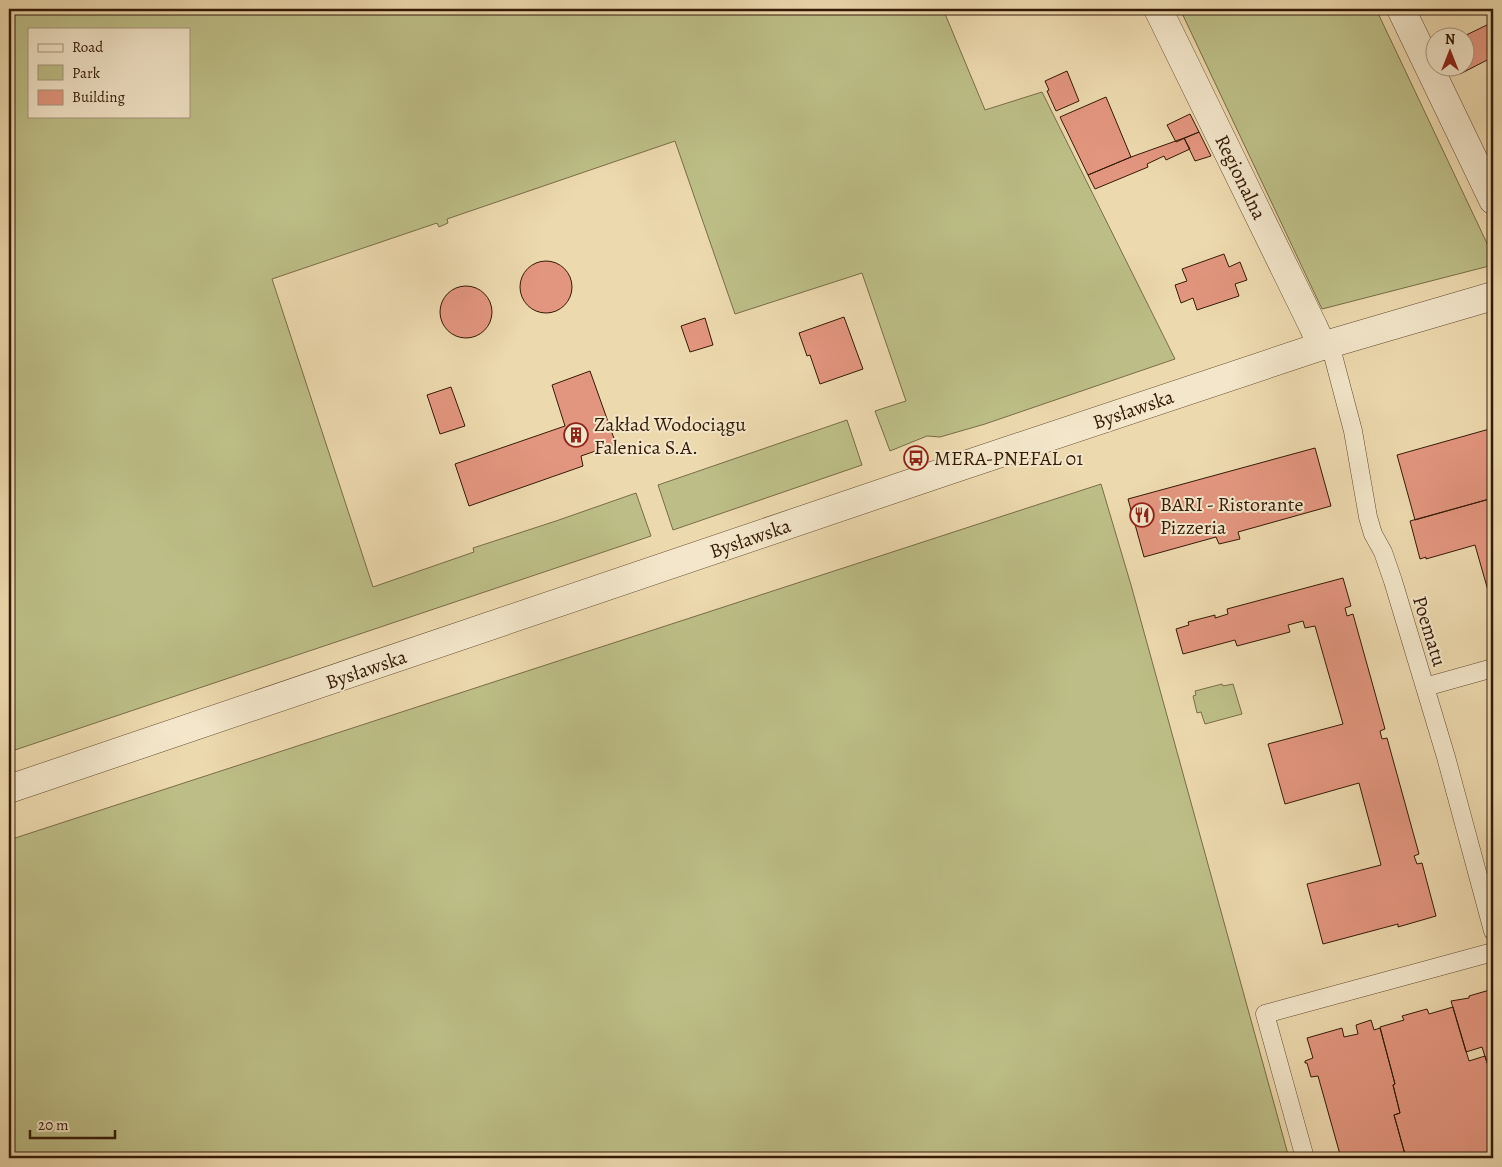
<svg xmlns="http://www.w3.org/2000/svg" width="1502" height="1167" viewBox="0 0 1502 1167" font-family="Alegreya,serif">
  <rect width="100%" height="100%" fill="#edd9ae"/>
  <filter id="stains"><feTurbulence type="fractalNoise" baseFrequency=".004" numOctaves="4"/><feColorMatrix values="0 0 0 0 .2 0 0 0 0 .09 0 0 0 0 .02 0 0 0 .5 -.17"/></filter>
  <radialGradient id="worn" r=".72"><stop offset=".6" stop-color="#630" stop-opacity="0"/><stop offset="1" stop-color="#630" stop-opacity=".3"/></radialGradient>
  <path fill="#bdbe87" stroke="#796c46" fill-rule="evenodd" d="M9 9H943L985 110 1042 92 1175 359 985 424 940 437 927 436 890 451 875 411 906 401 862 273 735 314 675 141 447 219 448 223 439 227 437 223 272 279 373 587 474 552 473 548 556 521 636 493 651 536 9 752ZM29 29H189V116H29Z
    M1180 9H1376L1493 256V265L1322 309Z
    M847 420 862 465 673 530 658 485Z
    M1101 484 1131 585 1289 1158H9V840Z
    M1222 684 1223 686 1233 684 1242 714 1205 724 1201 712 1197 713 1193 696 1196 695 1195 691Z"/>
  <path fill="#e3967f" stroke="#351a06" d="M1487 9H1493V20Z
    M1489 24 1493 33V57L1460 74 1457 68H1464V38H1460Z
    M1067 71 1079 101 1056 111 1047 91 1049 90 1045 81Z
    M1106 97 1131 157 1088 175 1060 117Z
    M1190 114 1199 132 1176 142 1167 125Z
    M1199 132 1211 156 1195 161 1184 138Z
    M1184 138 1190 149 1166 160 1164 156 1147 164 1148 167 1095 189 1088 175 1131 157Z
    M1224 254 1229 267 1240 262 1247 280 1235 284 1239 296 1197 310 1193 298 1181 303 1175 285 1187 281 1182 269Z
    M520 287a26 26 0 1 1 52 0a26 26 0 1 1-52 0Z
    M440 312a26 26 0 1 1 52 0a26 26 0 1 1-52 0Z
    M844 317 863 369 820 384 810 355 807 356 799 333Z
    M705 318 713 345 690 352 681 326Z
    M590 371 616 444 581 456 583 466 469 506 455 464 565 426 552 385Z
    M451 387 465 426 440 434 427 395Z
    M1493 428V498L1415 520 1397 455Z
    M1315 448 1331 506 1238 532 1240 539 1219 544 1216 537 1144 557 1128 499Z
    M1493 498V593L1489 594 1475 545 1426 559V557L1420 559 1410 521Z
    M1343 578 1351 606 1345 608 1347 616 1353 614 1385 729 1380 731 1382 739 1387 738 1419 854 1414 856 1417 864 1422 863 1436 916 1398 927V924L1323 944 1307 884 1381 865 1359 783 1285 804 1268 744 1343 724 1315 626 1305 628 1303 621 1288 625 1290 632 1237 646 1235 640 1183 654 1176 629 1189 625 1188 622 1215 615V618L1228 614 1227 609Z
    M1493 989V1068L1489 1069 1482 1047 1466 1052 1451 1001 1469 998V996Z
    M1453 1007 1469 1061 1485 1056 1493 1080V1158H1406L1394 1115 1400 1113 1393 1085 1395 1084 1380 1027 1404 1020 1402 1016 1427 1009 1429 1014Z
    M1371 1020 1374 1030 1380 1028 1395 1084 1393 1085 1400 1113 1394 1115 1406 1158H1341L1318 1076 1311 1077 1307 1063H1305V1061L1313 1058 1307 1038 1342 1028 1344 1037 1358 1034 1356 1025Z"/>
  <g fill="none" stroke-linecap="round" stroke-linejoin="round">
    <g stroke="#634a30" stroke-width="19">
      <path id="service" d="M1330 344 1353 431 1368 517 1373 534 1383 552 1393 581 1446 757 1493 931
        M1425 687 1493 668
        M1305 1158 1265 1014 1493 952"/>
    </g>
    <g stroke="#634a30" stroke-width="29">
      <path id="minor" d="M1158 9 1313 326 1322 346
        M1401 9 1493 200"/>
    </g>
    <g stroke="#634a30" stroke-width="29">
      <path id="tertiary" d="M9 789 938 474 1322 346 1493 296"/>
    </g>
    <use href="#service" stroke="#f3e6ca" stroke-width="18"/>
    <use href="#minor" stroke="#f3e6ca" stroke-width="28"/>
    <use href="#tertiary" stroke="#f3e6ca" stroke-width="28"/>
  </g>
  <defs>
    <g id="building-ring" transform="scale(1.25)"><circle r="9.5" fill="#f3e6ca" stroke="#8f2418" stroke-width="1.5"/><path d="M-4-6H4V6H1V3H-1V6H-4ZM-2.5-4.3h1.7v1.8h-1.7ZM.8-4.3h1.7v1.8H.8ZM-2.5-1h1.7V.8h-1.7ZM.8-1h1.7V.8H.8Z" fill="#8f2418"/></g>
    <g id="bus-ring" transform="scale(1.25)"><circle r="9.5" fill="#f3e6ca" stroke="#8f2418" stroke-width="1.5"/><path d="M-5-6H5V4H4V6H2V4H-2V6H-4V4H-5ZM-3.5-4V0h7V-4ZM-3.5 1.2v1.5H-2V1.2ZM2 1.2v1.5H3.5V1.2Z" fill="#8f2418"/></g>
    <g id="restaurant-ring" transform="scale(1.25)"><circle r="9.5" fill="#f3e6ca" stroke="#8f2418" stroke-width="1.5"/><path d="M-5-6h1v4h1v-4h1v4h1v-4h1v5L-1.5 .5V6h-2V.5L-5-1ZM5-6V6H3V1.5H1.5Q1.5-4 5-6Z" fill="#8f2418"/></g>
  </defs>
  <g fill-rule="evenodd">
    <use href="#building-ring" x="576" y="435"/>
    <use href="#bus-ring" x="916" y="458"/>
    <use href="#restaurant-ring" x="1142" y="515"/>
  </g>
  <g text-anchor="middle" stroke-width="4" stroke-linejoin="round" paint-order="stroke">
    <g font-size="20" fill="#351a06" stroke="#f3e6ca">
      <text transform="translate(1241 177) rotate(64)" y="7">Regionalna</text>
      <text transform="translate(1133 409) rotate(-19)" y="7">Bysławska</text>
      <text transform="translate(750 538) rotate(-19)" y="7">Bysławska</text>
      <text transform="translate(1430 631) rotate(73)" y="7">Poematu</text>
      <text transform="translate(366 669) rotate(-19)" y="7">Bysławska</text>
    </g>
    <g font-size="20" fill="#351a06" stroke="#f3e6ca" text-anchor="start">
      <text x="594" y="431">Zakład Wodociągu<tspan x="594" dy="23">Falenica S.A.</tspan></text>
      <text x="934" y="465">MERA-PNEFAL 01</text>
      <text x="1160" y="511">BARI - Ristorante<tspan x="1160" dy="23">Pizzeria</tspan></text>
    </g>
  </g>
  <rect width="1502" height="1167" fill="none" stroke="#edd9ae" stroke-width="30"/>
  <rect x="10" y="10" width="1482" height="1147" fill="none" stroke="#351a06" stroke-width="2.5"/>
  <rect x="15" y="15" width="1472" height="1137" fill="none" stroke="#351a06"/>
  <rect x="28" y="28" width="162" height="90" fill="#f3e6ca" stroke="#a7947c"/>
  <rect x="38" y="44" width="25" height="8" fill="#f3e6ca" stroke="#a7947c"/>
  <text x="72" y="52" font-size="15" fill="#351a06">Road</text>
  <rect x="38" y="65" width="25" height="15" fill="#bdbe87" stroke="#a7947c"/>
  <text x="72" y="78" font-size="15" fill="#351a06">Park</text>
  <rect x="38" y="90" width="25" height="15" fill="#e3967f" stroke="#a7947c"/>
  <text x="72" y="102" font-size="15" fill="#351a06">Building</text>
  <g transform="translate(1450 52)"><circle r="24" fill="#f3e6ca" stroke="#a7947c"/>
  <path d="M0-4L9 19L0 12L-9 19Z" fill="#8f2418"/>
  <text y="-8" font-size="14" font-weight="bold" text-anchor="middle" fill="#351a06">N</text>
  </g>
  <path d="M30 1130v8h85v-8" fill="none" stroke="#351a06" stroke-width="2.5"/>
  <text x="38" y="1130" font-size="15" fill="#351a06" stroke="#f3e6ca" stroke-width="4" paint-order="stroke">20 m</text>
  <rect width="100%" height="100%" filter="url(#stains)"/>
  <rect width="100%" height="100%" fill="url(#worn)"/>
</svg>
